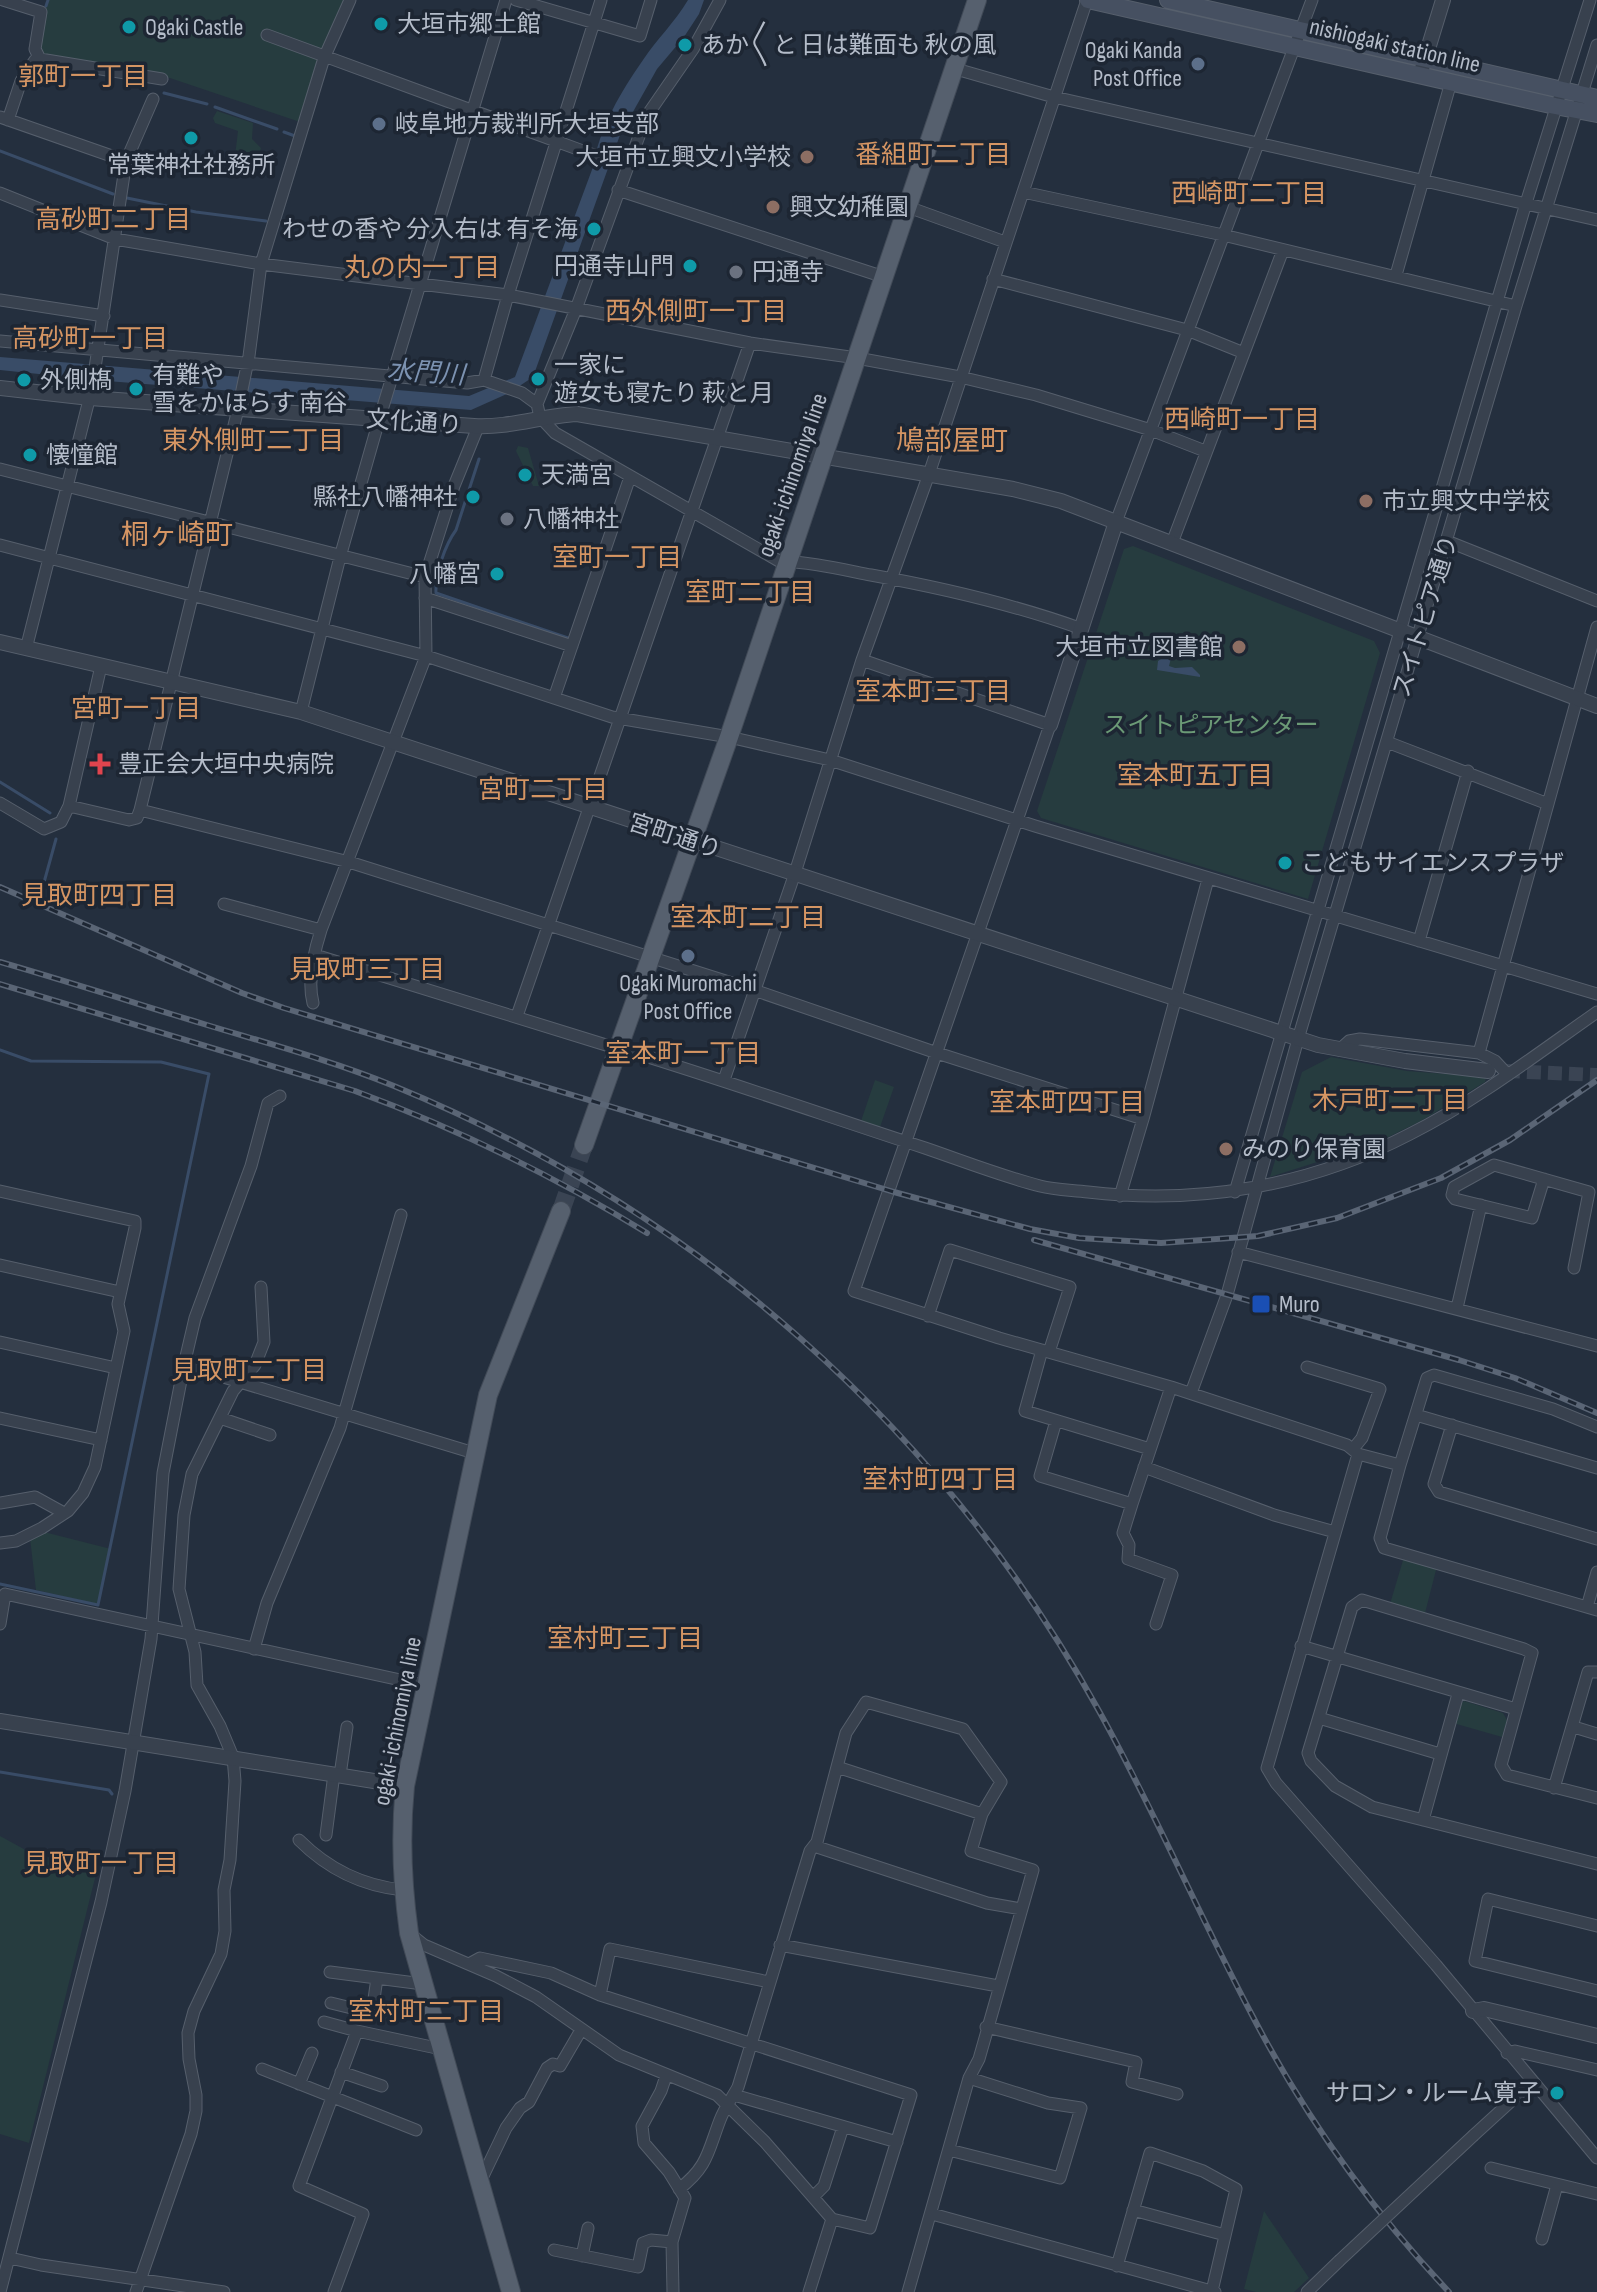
<svg xmlns="http://www.w3.org/2000/svg" width="1597" height="2292" viewBox="0 0 1597 2292" font-family="'Sofia Sans Condensed','Noto Sans JP',sans-serif">
  <rect width="100%" height="100%" fill="#242f3e"/>
  <path fill="#263c3f" d="M48 0H344L300 122 170 78 43 57 38 41Z
    M217 111 253 123 252 139 261 148 258 160 235 156 238 131 215 123 213 118Z
    M518 446 528 448 539 486H533L516 451Z
    M1133 546 1374 641 1380 653 1308 899 1041 818 1037 811 1124 549Z
    M1331 1057 1407 1071 1486 1077 1485 1082 1421 1121 1374 1144 1270 1177 1302 1072Z
    M875 1080 894 1087 880 1127 861 1121Z
    M44 1532 111 1549 97 1604 36 1590 30 1538Z
    M1404 1557 1437 1566 1425 1613 1390 1604Z
    M1464 1701 1503 1713 1507 1720 1502 1737 1453 1723 1458 1706Z
    M0 1836 31 1853 97 1870 29 2143 0 2134Z
    M1264 2211 1309 2278 1294 2292H1256L1244 2289Z"/>
  <path fill="#394c67" d="M688 0H704L699 14 684 37 657 69 620 135 533 377 509 393 471 410 107 381 0 370V357L469 396 515 377 593 167C599 129 621 91 643 60 657 39 675 22 688 0Z
    M1173 651 1176 655 1171 658 1169 666 1175 668 1192 667 1200 675V677L1157 670 1158 661Z"/>
  <g fill="none" stroke-linecap="round" stroke-linejoin="round">
    <path stroke="#394c67" stroke-width="3" d="M46 6 48 0
      M164 93 207 104
      M215 107 277 129
      M284 132 295 136
      M0 151 113 194
      M127 198 196 212 266 221
      M479 459 456 530C445 545 435 574 436 593L568 638
      M0 782 50 813
      M43 886 56 839
      M0 1050 31 1061 161 1062 209 1074 98 1605 0 1584
      M0 1772 109 1790 112 1794"/>
    <path stroke="#3a4453" stroke-width="14" stroke-dasharray="14 7" stroke-linecap="butt" d="M1506 1071 1597 1075"/>
    <path stroke="#3a4453" stroke-width="18" stroke-dasharray="18 9" stroke-linecap="butt" d="M561 1211 584 1145"/>
    <g stroke="#565f6c" stroke-width="13">
      <path id="minor" d="M3 0 41 12 35 49 40 59 162 79
        M350 0 324 58 261 264 249 356 238 409 140 810 349 862 754 990 937 1053 1143 1119
        M516 0 640 36 651 0
        M267 35 591 154 627 164
        M956 69 1054 97 1597 220
        M0 117 126 161
        M8 120 21 81 35 60 40 59
        M618 190 884 277
        M1023 192 1223 235 1516 306
        M0 193 115 239 261 264 508 295 750 343 857 358 960 377 1036 395 1151 430 1205 451
        M908 207 1005 242
        M1396 275 1451 82
        M993 279 1187 330 1244 353
        M0 300 104 316
        M0 341 467 383 484 380 522 393 537 404 540 417 555 433 779 561C810 562 840 569 871 575 943 588 1013 604 1082 629
        M484 380 508 295 601 0
        M537 404 576 309 646 117 693 49 720 0
        M0 469 425 577
        M1116 522 1312 0
        M1447 541 1597 601
        M1172 543 1283 250
        M0 545 426 656 612 717 729 737 830 760 1035 826 1597 994
        M425 598 572 646
        M26 649 92 388 126 161 153 99
        M862 660 1050 725 854 1291 999 1338 1171 1387 1347 1445 1358 1454 1267 1768 1276 1783 1436 1965 1597 2158
        M554 698 630 477
        M301 712 340 557 379 420 506 0
        M1387 742 1548 804
        M0 803 44 829 61 822 69 806 101 666
        M69 806 129 820 137 818 140 810
        M224 904 321 930
        M1419 941 1468 771
        M315 955 606 1045
        M313 1003C307 980 314 952 321 930L426 656 425 577 454 486 478 427
        M517 1016 750 343
        M1339 1050 1349 1041 1360 1039 1479 1053 1495 1061 1508 1075
        M632 1052C730 1082 827 1116 925 1148 963 1161 1001 1176 1040 1186 1055 1190 1072 1190 1088 1192 1199 1205 1310 1186 1410 1134 1476 1101 1537 1054 1597 1012
        M1479 1053 1597 627
        M724 1080 794 876 862 660 929 474 1087 0
        M1544 1179 1532 1218 1455 1199 1452 1195 1454 1187 1494 1165 1589 1192 1574 1268
        M0 1191 135 1221V1228L118 1304 124 1331 95 1467 83 1493 68 1511 42 1528 16 1541 0 1543
        M1235 1192 1526 203 1590 0
        M1120 1196 1143 1119 1208 879
        M1238 1252 1597 1346
        M0 1265 120 1292
        M1457 1308 1481 1205
        M928 1316 950 1250 1070 1287 1049 1352
        M0 1342 116 1368
        M1042 1350 1025 1411 1150 1449
        M184 1365 474 1453
        M1307 1367 1380 1389 1362 1438 1353 1449
        M1191 1393 1227 1295 1298 1039 1516 306 1597 45
        M1416 1415 1597 1468
        M0 1418 101 1440
        M220 1418 270 1435
        M1056 1421 1040 1476 1132 1504 1171 1387
        M1452 1425 1434 1484 1439 1492 1597 1539
        M1358 1454 1400 1465 1380 1538 1384 1548 1597 1610
        M1400 1465 1427 1378 1434 1375 1553 1409 1597 1427
        M1144 1467 1274 1515 1335 1532
        M0 1503 35 1497 64 1513
        M1132 1504 1123 1533 1129 1545 1128 1559 1172 1575 1156 1624
        M1587 1607 1597 1572
        M0 1624 5 1594 428 1686
        M1301 1646 1516 1709
        M254 1649 267 1603 340 1428 401 1215
        M1319 1718 1440 1754
        M1574 1727 1597 1734
        M837 1767 982 1814
        M340 1775 347 1727
        M1554 1788 1588 1672H1597
        M1597 1798 1507 1775 1501 1765 1532 1653 1524 1649 1362 1600 1352 1607 1308 1753 1311 1761 1335 1786 1372 1807 1597 1864
        M1423 1820 1458 1694
        M326 1835 334 1774
        M299 1840C327 1868 363 1886 403 1890
        M814 1846 987 1903 1021 1909
        M1597 1926 1488 1899 1475 1961 1597 1991
        M409 1933 424 1945 496 1976 536 1997 619 2055 717 2095 765 2142 832 2219 809 2292
        M780 1945 998 1986
        M469 1964 480 1958 551 1973 600 1995 911 2095 870 2228 832 2219
        M330 1972 423 1984
        M600 1995 610 1949 769 1982
        M331 2003 372 2013 377 1978
        M324 2022 357 2031
        M986 2027 1136 2062 1132 2082 1177 2094
        M1507 2053 1515 2051 1597 2070
        M262 2069 416 2130
        M341 2072 382 2086
        M666 2076 661 2091 642 2126 644 2143 669 2172 685 2198 672 2242 673 2292
        M299 2084 312 2053
        M734 2095 897 2142
        M1474 2135 1532 2082
        M949 2150 1060 2178 1081 2108 1048 2103 969 2078
        M1491 2168 1597 2194
        M483 2176 506 2128 520 2108 529 2102 547 2068 553 2064 560 2066 581 2030
        M679 2189C708 2167 708 2151 720 2120 724 2109 732 2098 738 2087L810 1851 817 1842 846 1733 866 1702 963 1729 1001 1782 982 1814 971 1851 1033 1870 979 2059 969 2078 908 2292
        M814 2196 824 2186 843 2127
        M1133 2210 1225 2235
        M932 2214 1215 2292
        M1542 2239 1557 2185
        M554 2250 638 2267 643 2243 651 2240 672 2242
        M582 2256 588 2228
        M10 2258 41 2265 224 2292
        M1117 2266 1150 2153 1203 2171 1236 2189 1212 2291
        M0 2292 101 1902 125 1791 151 1639 163 1473 184 1365 195 1318 251 1166 268 1103 280 1096
        M136 2292 191 2134 196 2111V2095L189 2059 188 2033 194 2011 221 1954 225 1931 224 1890 230 1860 235 1781 233 1757 220 1726 197 1685 195 1652 179 1589 184 1515 192 1474 233 1391 255 1365 264 1342 261 1287
        M334 2292 363 2214 299 2186 357 2031 441 2049
        M1307 2292 1339 2261"/>
    </g>
    <g stroke="#565f6c" stroke-width="16">
      <path id="tertiary" d="M1420 75 1443 0
        M0 388 90 398 474 426C509 428 541 416 577 414L1013 489 1061 501 1116 522 1597 706
        M0 642 301 712 1318 1045 1405 1061 1488 1071
        M1050 725 1116 522
        M0 1721 405 1786
        M1473 2011 1484 2009 1597 2036"/>
    </g>
    <g stroke="#565f6c" stroke-width="18">
      <path id="secondary" d="M1088 0 1555 106 1597 114
        M1168 0 1597 98"/>
    </g>
    <g stroke="#414a57" stroke-width="20">
      <path id="primary" d="M584 1145 729 737 977 0
        M511 2292 409 1933C402 1883 400 1836 405 1786L488 1395 561 1211"/>
    </g>
    <use href="#minor" stroke="#38414e" stroke-width="11"/>
    <use href="#tertiary" stroke="#38414e" stroke-width="14"/>
    <use href="#secondary" stroke="#465061" stroke-width="16"/>
    <use href="#primary" stroke="#56606e" stroke-width="18"/>
    <g stroke="#5a6575" stroke-width="6">
      <path id="rail" d="M0 887 242 993 284 1008 894 1192 1030 1229 1079 1238 1161 1243 1258 1236 1337 1218 1441 1178 1510 1140 1597 1080
        M0 962C69 982 138 1004 207 1025 270 1044 333 1061 394 1086 694 1209 942 1427 1099 1711 1154 1810 1199 1915 1252 2015 1304 2115 1372 2210 1449 2292
        M0 984 355 1091C458 1129 554 1176 647 1233
        M1034 1240 1459 1360 1515 1378 1597 1413"/>
    </g>
    <use href="#rail" stroke="#1d2633" stroke-width="3" stroke-dasharray="9" stroke-linecap="butt"/>
    <g stroke="#565f6c" stroke-width="13" stroke-linecap="butt">
      <path id="minor-bridge" d="M1339 2261 1474 2135"/>
    </g>
    <use href="#minor-bridge" stroke="#38414e" stroke-width="11"/>
  </g>
  <g fill="#0f9aa8" stroke="#1d2633" stroke-width="3">
    <circle cx="381" cy="24" r="8"/>
    <circle cx="129" cy="27" r="8"/>
    <circle cx="685" cy="45" r="8"/>
    <circle cx="191" cy="138" r="8"/>
    <circle cx="594" cy="229" r="8"/>
    <circle cx="690" cy="266" r="8"/>
    <circle cx="538" cy="379" r="8"/>
    <circle cx="24" cy="380" r="8"/>
    <circle cx="136" cy="389" r="8"/>
    <circle cx="30" cy="455" r="8"/>
    <circle cx="525" cy="475" r="8"/>
    <circle cx="473" cy="497" r="8"/>
    <circle cx="497" cy="574" r="8"/>
    <circle cx="1285" cy="863" r="8"/>
    <circle cx="1557" cy="2093" r="8"/>
  </g>
  <g fill="#5c6f8a" stroke="#1d2633" stroke-width="3">
    <circle cx="1198" cy="64" r="8"/>
    <circle cx="379" cy="124" r="8"/>
    <circle cx="688" cy="956" r="8"/>
  </g>
  <g fill="#8d6e63" stroke="#1d2633" stroke-width="3">
    <circle cx="807" cy="157" r="8"/>
    <circle cx="773" cy="207" r="8"/>
    <circle cx="1366" cy="501" r="8"/>
    <circle cx="1239" cy="647" r="8"/>
    <circle cx="1226" cy="1149" r="8"/>
  </g>
  <g fill="#6b7280" stroke="#1d2633" stroke-width="3">
    <circle cx="736" cy="272" r="8"/>
    <circle cx="507" cy="519" r="8"/>
  </g>
  <path fill="#e0444e" stroke="#1d2633" stroke-width="3" d="M96 752h8v8h8v8h-8v8h-8v-8h-8v-8h8z"/>
  <rect fill="#1a4fb4" stroke="#1d2633" stroke-width="3" x="1251" y="1294" width="20" height="20" rx="4"/>
  <g text-anchor="middle" stroke-width="7" stroke-linejoin="round" paint-order="stroke">
    <g font-size="24" fill="#b4bcc9" stroke="#1d2633" text-anchor="start">
      <text x="397" y="32">大垣市郷土館</text>
      <text x="145" y="35">Ogaki Castle</text>
      <text x="701" y="53">あか〱と 日は難面も 秋の風</text>
      <text x="1182" y="58" text-anchor="end">Ogaki Kanda<tspan x="1182" dy="28">Post Office</tspan></text>
      <text x="395" y="132">岐阜地方裁判所大垣支部</text>
      <text x="791" y="165" text-anchor="end">大垣市立興文小学校</text>
      <text x="191" y="173" text-anchor="middle">常葉神社社務所</text>
      <text x="789" y="215">興文幼稚園</text>
      <text x="578" y="237" text-anchor="end">わせの香や 分入右は 有そ海</text>
      <text x="674" y="274" text-anchor="end">円通寺山門</text>
      <text x="752" y="280">円通寺</text>
      <text x="554" y="373">一家に<tspan x="554" dy="28">遊女も寝たり 萩と月</tspan></text>
      <text x="152" y="383">有難や<tspan x="152" dy="28">雪をかほらす 南谷</tspan></text>
      <text x="40" y="388">外側𣘺</text>
      <text x="46" y="463">懐憧館</text>
      <text x="541" y="483">天満宮</text>
      <text x="457" y="505" text-anchor="end">縣社八幡神社</text>
      <text x="1382" y="509">市立興文中学校</text>
      <text x="523" y="527">八幡神社</text>
      <text x="481" y="582" text-anchor="end">八幡宮</text>
      <text x="1223" y="655" text-anchor="end">大垣市立図書館</text>
      <text x="118" y="772">豊正会大垣中央病院</text>
      <text x="1301" y="871">こどもサイエンスプラザ</text>
      <text x="688" y="991" text-anchor="middle">Ogaki Muromachi<tspan x="688" dy="28">Post Office</tspan></text>
      <text x="1242" y="1157">みのり保育園</text>
      <text x="1279" y="1312">Muro</text>
      <text x="1541" y="2101" text-anchor="end">サロン・ルーム寛子</text>
    </g>
    <g font-size="24" fill="#b4bcc9" stroke="#1d2633">
      <text transform="translate(1395 45) rotate(13)" y="8">nishiogaki station line</text>
      <text transform="translate(414 422) rotate(4)" y="8">文化通り</text>
      <text transform="translate(792 475) rotate(-71)" y="8">ogaki-ichinomiya line</text>
      <text transform="translate(1425 616) rotate(-73)" y="8">スイトピア通り</text>
      <text transform="translate(675 836) rotate(18)" y="8">宮町通り</text>
      <text transform="translate(397 1721) rotate(-79)" y="8">ogaki-ichinomiya line</text>
    </g>
    <g font-size="24" fill="#6b9a76" stroke="#1d2633">
      <text x="1211" y="733">スイトピアセンター</text>
    </g>
    <g font-size="26" fill="#d59563" stroke="#1d2633">
      <text x="83" y="85">郭町一丁目</text>
      <text x="933" y="163">番組町二丁目</text>
      <text x="1249" y="202">西崎町二丁目</text>
      <text x="113" y="228">高砂町二丁目</text>
      <text x="422" y="276">丸の内一丁目</text>
      <text x="696" y="320">西外側町一丁目</text>
      <text x="90" y="347">高砂町一丁目</text>
      <text x="1242" y="428">西崎町一丁目</text>
      <text x="253" y="449">東外側町二丁目</text>
      <text x="617" y="566">室町一丁目</text>
      <text x="750" y="601">室町二丁目</text>
      <text x="933" y="700">室本町三丁目</text>
      <text x="136" y="717">宮町一丁目</text>
      <text x="1195" y="784">室本町五丁目</text>
      <text x="543" y="798">宮町二丁目</text>
      <text x="99" y="904">見取町四丁目</text>
      <text x="748" y="926">室本町二丁目</text>
      <text x="367" y="978">見取町三丁目</text>
      <text x="683" y="1062">室本町一丁目</text>
      <text x="1390" y="1109">木戸町二丁目</text>
      <text x="1067" y="1111">室本町四丁目</text>
      <text x="249" y="1379">見取町二丁目</text>
      <text x="940" y="1488">室村町四丁目</text>
      <text x="625" y="1647">室村町三丁目</text>
      <text x="101" y="1872">見取町一丁目</text>
      <text x="426" y="2020">室村町二丁目</text>
    </g>
    <g font-size="26" font-style="italic" fill="#7c92b1" stroke="#1d2633">
      <text transform="translate(426 372) rotate(4)" y="9">水門川</text>
    </g>
    <g font-size="28" fill="#d59563" stroke="#1d2633">
      <text x="952" y="450">鳩部屋町</text>
      <text x="177" y="544">桐ヶ崎町</text>
    </g>
  </g>
</svg>
